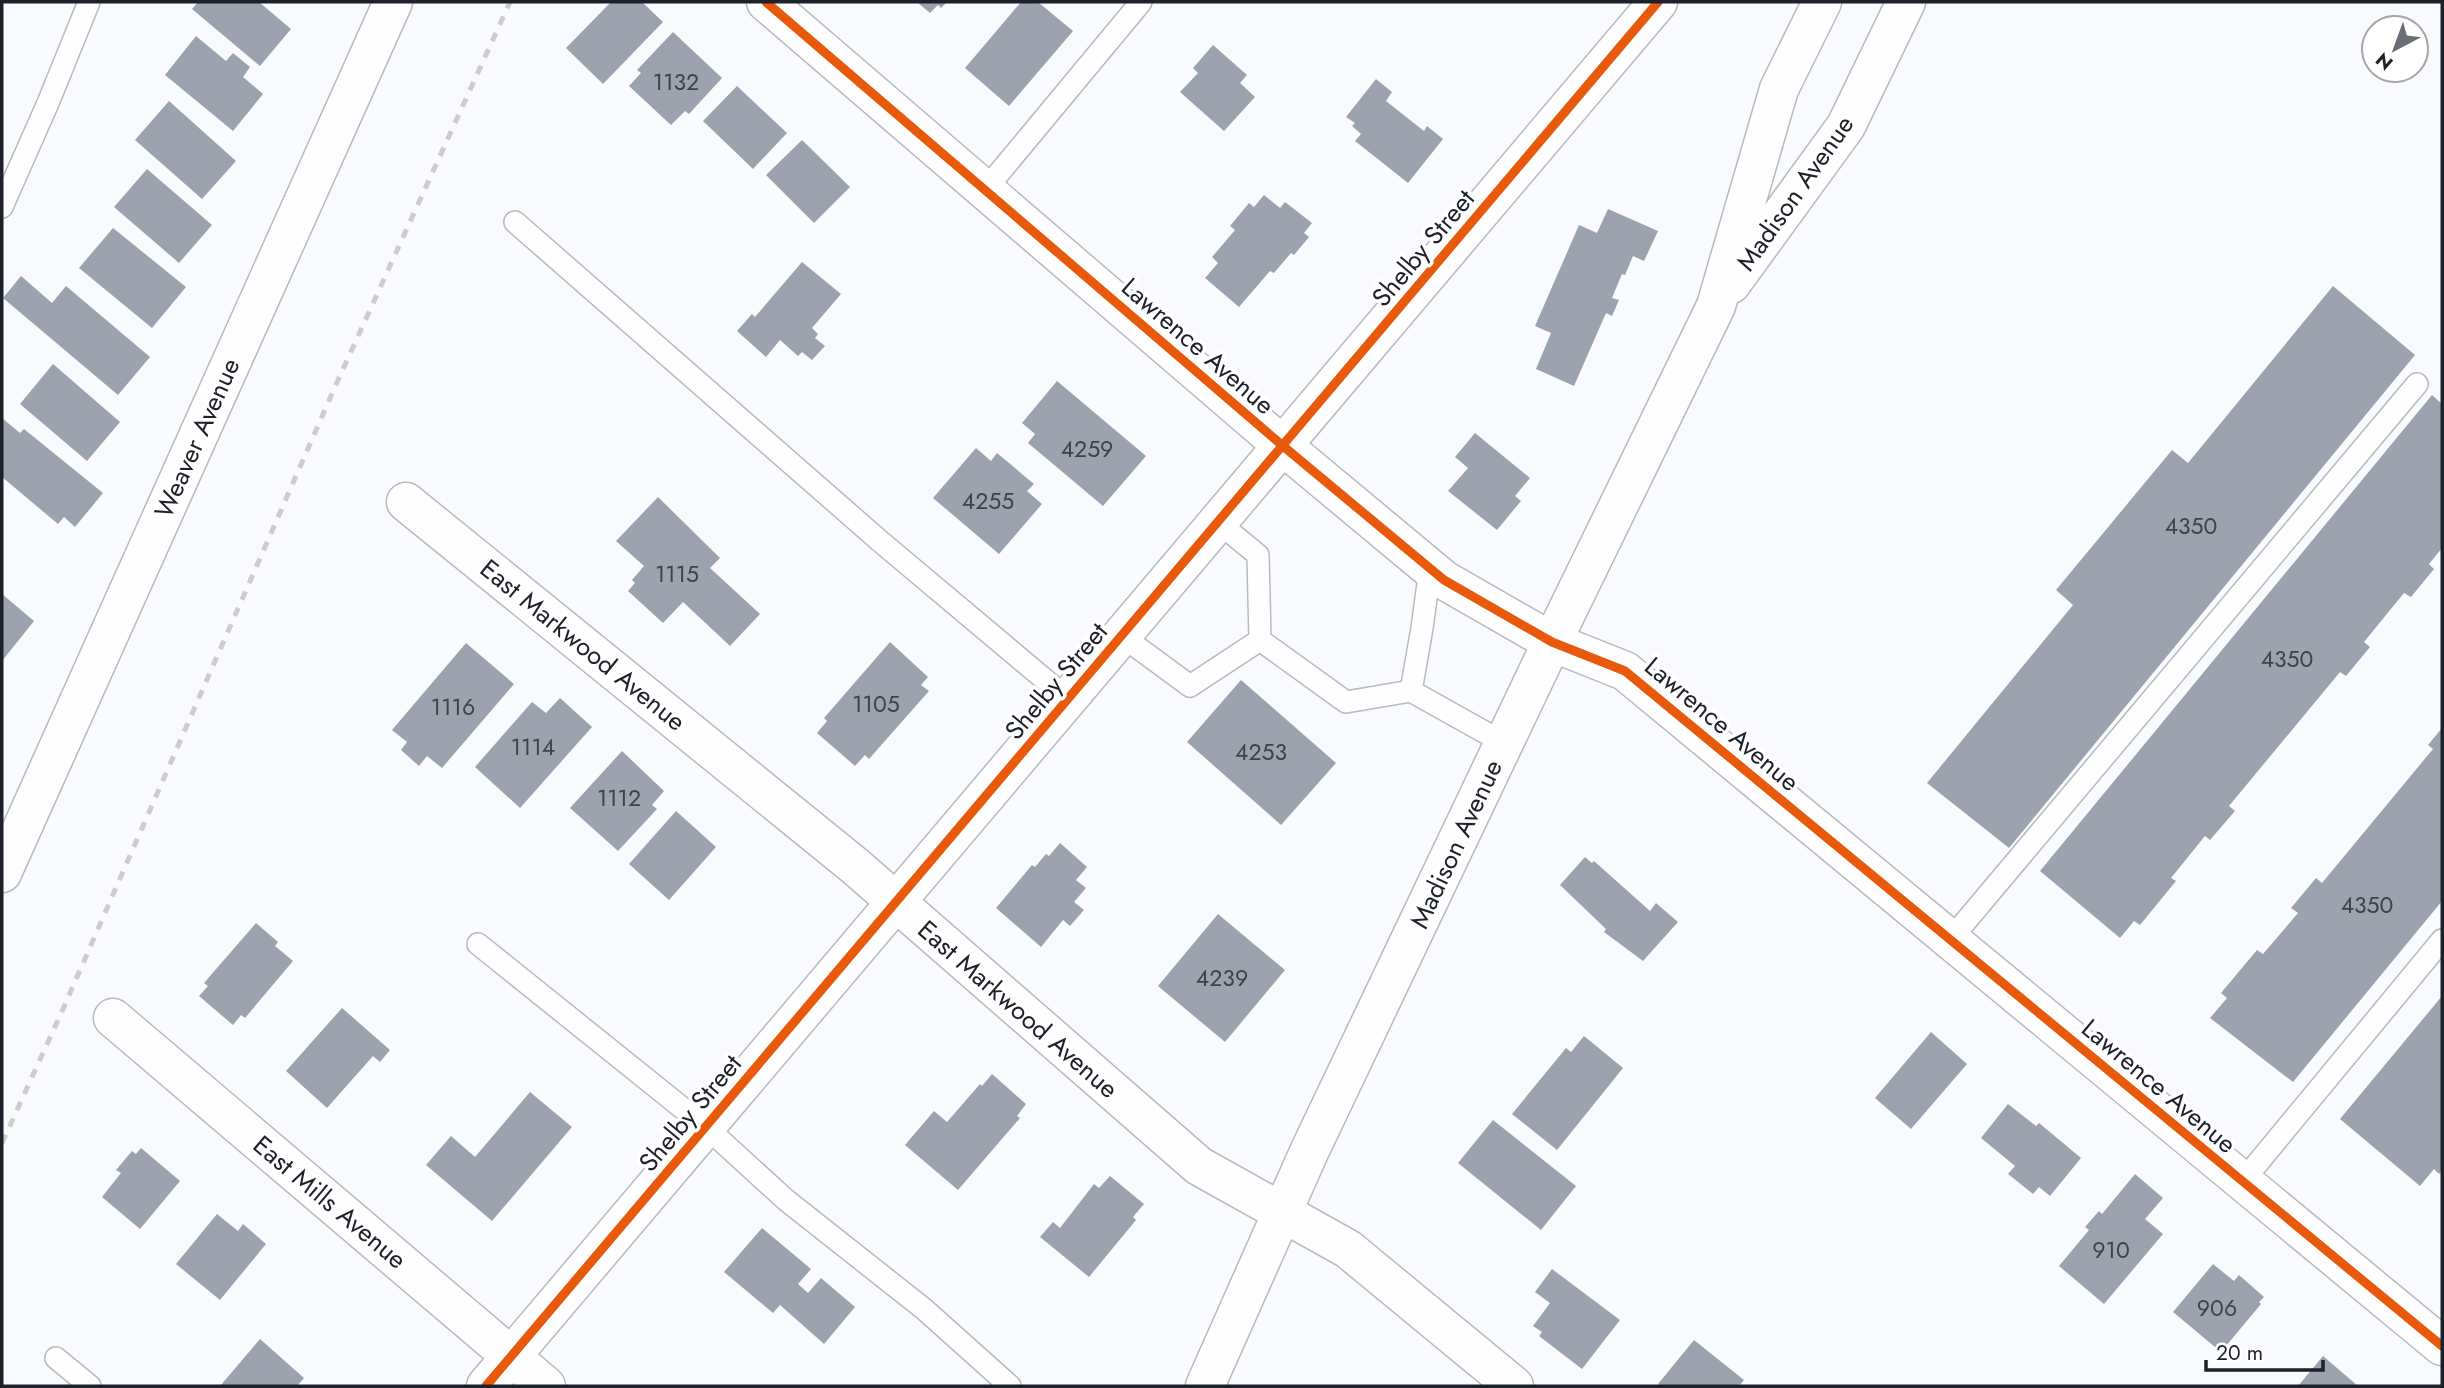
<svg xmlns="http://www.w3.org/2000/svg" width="2444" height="1388" viewBox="0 0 2444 1388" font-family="Jost,sans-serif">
  <rect width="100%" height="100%" fill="#f8fafd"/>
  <path fill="#9ca3af" d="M198 2H259L291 29 260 66 192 9Z
    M611 2H642L663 22 603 84 566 48Z
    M917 2H947L941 8 938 5 930 13Z
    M1021 2H1038L1073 31 1009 106 965 68Z
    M673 32 722 78 689 114 685 111 671 125 629 86 641 73 637 70Z
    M196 36 226 61 233 53 250 67 243 77 263 94 233 131 165 75Z
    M1213 45 1247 75 1240 83 1255 97 1224 131 1180 92 1198 73 1193 68Z
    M1376 79 1392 92 1386 101 1424 131 1427 126 1443 139 1408 183 1355 141 1361 134 1352 126 1355 123 1346 117Z
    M737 86 787 133 753 169 703 121Z
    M169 101 236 161 202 199 135 140Z
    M802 140 850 187 814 223 766 175Z
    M147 169 212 225 179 263 114 207Z
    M1264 195 1280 208 1285 202 1312 223 1304 233 1309 237 1294 255 1291 253 1274 273 1270 271 1239 307 1205 278 1218 263 1212 257 1235 230 1230 226 1249 203 1254 207Z
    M1608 209 1658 231 1644 261 1633 256 1625 275 1622 274 1612 298 1619 300 1612 316 1606 313 1574 386 1536 369 1551 333 1535 326 1579 225 1597 233Z
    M113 228 186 287 152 328 79 268Z
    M802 262 841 294 812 328 818 334 815 338 825 346 812 360 802 352 798 356 780 340 766 357 737 331 752 314 755 317Z
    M21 276 52 303 66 286 150 357 118 395 3 298Z
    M2333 286 2415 355 2009 848 1927 783 2073 605 2056 590 2172 450 2188 463Z
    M53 364 120 422 87 461 20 404Z
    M1057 381 1146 456 1103 506 1028 443 1035 434 1022 423Z
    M2432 395 2442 404V548L2429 564 2434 569 2411 597 2404 593 2364 642 2370 647 2346 676 2340 672 2229 806 2235 811 2210 840 2205 836 2171 878 2176 881 2140 925 2134 921 2120 938 2040 871Z
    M2 418 20 433 24 429 103 493 75 527 64 517 58 524 2 477Z
    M1475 433 1530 478 1515 496 1521 501 1497 530 1448 491 1468 468 1455 457Z
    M976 448 991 461 997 453 1034 484 1027 491 1042 504 999 554 933 498Z
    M658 497 720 558 710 568 760 614 730 646 683 602 663 623 628 591 635 583 632 580 644 566 616 541Z
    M2 594 34 621 2 661Z
    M890 642 928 677 921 685 929 691 869 759 865 755 855 766 817 733 827 721 824 718Z
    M466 643 514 684 442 768 427 756 419 766 401 750 407 742 392 730Z
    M1241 680 1336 763 1281 825 1187 742Z
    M560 698 592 727 520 808 475 767 532 702 546 713Z
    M2442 728V901L2293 1082 2210 1018 2227 998 2221 993 2257 950 2263 954 2298 913 2291 908 2316 878 2322 883 2433 749 2428 745Z
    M622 751 664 791 652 805 657 809 618 851 570 808Z
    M676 811 716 847 669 900 629 864Z
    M1060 843 1087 867 1076 880 1086 888 1074 902 1084 910 1070 926 1063 920 1041 947 996 908 1032 865 1035 867 1046 854 1049 856Z
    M1585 857 1592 863 1594 861 1650 911 1656 903 1678 922 1643 961 1604 932 1606 929 1560 885Z
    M1218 914 1285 970 1225 1042 1158 986Z
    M256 923 278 942 275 946 293 961 245 1018 241 1015 233 1025 199 996 208 986 204 983Z
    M2442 996V1170L2439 1174 2434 1169 2420 1186 2340 1119Z
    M342 1008 390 1050 380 1062 373 1056 327 1108 286 1071Z
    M1931 1032 1967 1064 1911 1129 1875 1098Z
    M1584 1036 1623 1068 1557 1150 1512 1114 1566 1048 1571 1052Z
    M992 1074 1026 1104 1017 1116 1020 1118 958 1190 905 1145 934 1111 947 1122 980 1084 982 1086Z
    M530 1092 572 1127 492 1221 426 1165 451 1136 475 1157Z
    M2008 1104 2036 1126 2039 1123 2081 1158 2050 1196 2039 1187 2033 1194 2008 1174 2015 1166 1981 1138Z
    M1493 1120 1576 1186 1541 1230 1458 1163Z
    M141 1148 180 1181 140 1229 102 1197 121 1173 116 1170 132 1151 136 1154Z
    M2135 1174 2163 1198 2145 1219 2163 1234 2104 1304 2059 1266 2089 1230 2085 1227 2099 1211 2102 1214Z
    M1110 1176 1144 1204 1133 1217 1136 1220 1089 1277 1040 1237 1053 1222 1060 1228 1094 1184 1099 1188Z
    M217 1214 238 1231 243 1224 266 1244 220 1300 176 1264Z
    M762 1228 811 1269 798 1284 808 1293 821 1278 855 1307 824 1344 780 1305 773 1313 724 1272Z
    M2213 1264 2234 1281 2239 1275 2264 1297 2259 1302 2261 1304 2221 1352 2173 1312Z
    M1552 1269 1620 1320 1582 1369 1539 1336 1542 1332 1533 1326 1550 1303 1535 1292Z
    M260 1339 304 1378 297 1386H220Z
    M1694 1340 1744 1380 1739 1386H1661L1658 1384Z
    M2323 1356 2358 1386H2298Z"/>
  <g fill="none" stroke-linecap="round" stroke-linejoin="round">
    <g stroke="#b7babf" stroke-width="24">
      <path id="lane" d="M985 190 1141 2
        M2 207 48 103 89 2
        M515 222 881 542 1068 699
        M1219 523 1258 555 1260 640 1346 702 1411 691 1504 743
        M1122 636 1190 686 1260 640
        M1411 691 1422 628 1430 569
        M1950 940 2417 384
        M478 944 706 1127 786 1200 924 1309 1010 1386
        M2242 1182 2442 940
        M56 1358 90 1386"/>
    </g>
    <g stroke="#b7babf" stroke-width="41">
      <path id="street" d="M766 2 1283 446 1444 580 1552 642 1625 671 2442 1346
        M406 502 855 866 1199 1166 1348 1249 1514 1386
        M2 873 393 2
        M113 1018 546 1386"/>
    </g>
    <g stroke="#b7babf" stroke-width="41">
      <path id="secondary" d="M1731 284 1846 126 1906 2
        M486 1386 1658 2
        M1205 1386 1309 1152 1552 642 1716 306 1779 89 1822 2"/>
    </g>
    <use href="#lane" stroke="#fefeff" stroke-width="21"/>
    <use href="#street" stroke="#fefeff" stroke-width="38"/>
    <use href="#secondary" stroke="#fefeff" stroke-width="38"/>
    <path stroke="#cdcdce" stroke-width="5" stroke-dasharray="9 9" stroke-linecap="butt" d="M2 1143 63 1009 334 389 510 2"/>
    <g stroke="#fff" stroke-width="13">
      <path id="cycleway" d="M766 2 1283 446 1444 580 1552 642 1625 671 2442 1346
        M486 1386 1658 2"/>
    </g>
    <use href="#cycleway" stroke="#e8590c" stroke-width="9"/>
  </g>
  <g text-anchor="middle" stroke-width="7" stroke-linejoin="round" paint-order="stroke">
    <g font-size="23" fill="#3d424b">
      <text x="676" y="90">1132</text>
      <text x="1087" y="457">4259</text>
      <text x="988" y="509">4255</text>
      <text x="2191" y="534">4350</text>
      <text x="677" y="582">1115</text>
      <text x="2287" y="667">4350</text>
      <text x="876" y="712">1105</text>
      <text x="453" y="715">1116</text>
      <text x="533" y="755">1114</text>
      <text x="1261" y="760">4253</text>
      <text x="619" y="806">1112</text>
      <text x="2367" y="913">4350</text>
      <text x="1222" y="986">4239</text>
      <text x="2111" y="1258">910</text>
      <text x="2217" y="1316">906</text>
    </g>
    <g font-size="26" fill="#1d212a" stroke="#fff">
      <text transform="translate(1795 193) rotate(-55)" y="9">Madison Avenue</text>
      <text transform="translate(1423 248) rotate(-50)" y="9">Shelby Street</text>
      <text transform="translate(1198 346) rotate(41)" y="9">Lawrence Avenue</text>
      <text transform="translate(197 438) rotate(-66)" y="9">Weaver Avenue</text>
      <text transform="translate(583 645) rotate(39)" y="9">East Markwood Avenue</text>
      <text transform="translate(1056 681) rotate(-50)" y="9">Shelby Street</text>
      <text transform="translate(1722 724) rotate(40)" y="9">Lawrence Avenue</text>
      <text transform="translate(1456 844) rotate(-65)" y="9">Madison Avenue</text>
      <text transform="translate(1018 1009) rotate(41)" y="9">East Markwood Avenue</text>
      <text transform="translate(2159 1086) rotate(40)" y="9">Lawrence Avenue</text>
      <text transform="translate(690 1113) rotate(-50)" y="9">Shelby Street</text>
      <text transform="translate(330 1202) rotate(40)" y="9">East Mills Avenue</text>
    </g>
  </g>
  <rect width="2444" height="1388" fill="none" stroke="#1d212a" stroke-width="7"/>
  <g transform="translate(2395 49) rotate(221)"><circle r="33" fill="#ffffff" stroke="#a5a6aa" stroke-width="2"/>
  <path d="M0-5L12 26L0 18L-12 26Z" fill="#6a6d74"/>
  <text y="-10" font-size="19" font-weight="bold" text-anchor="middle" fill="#1d212a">N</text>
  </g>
  <path d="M2206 1360v10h117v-10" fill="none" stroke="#1d212a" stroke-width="3.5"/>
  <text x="2216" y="1360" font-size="21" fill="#1d212a" stroke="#ffffff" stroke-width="5" paint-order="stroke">20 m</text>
</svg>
